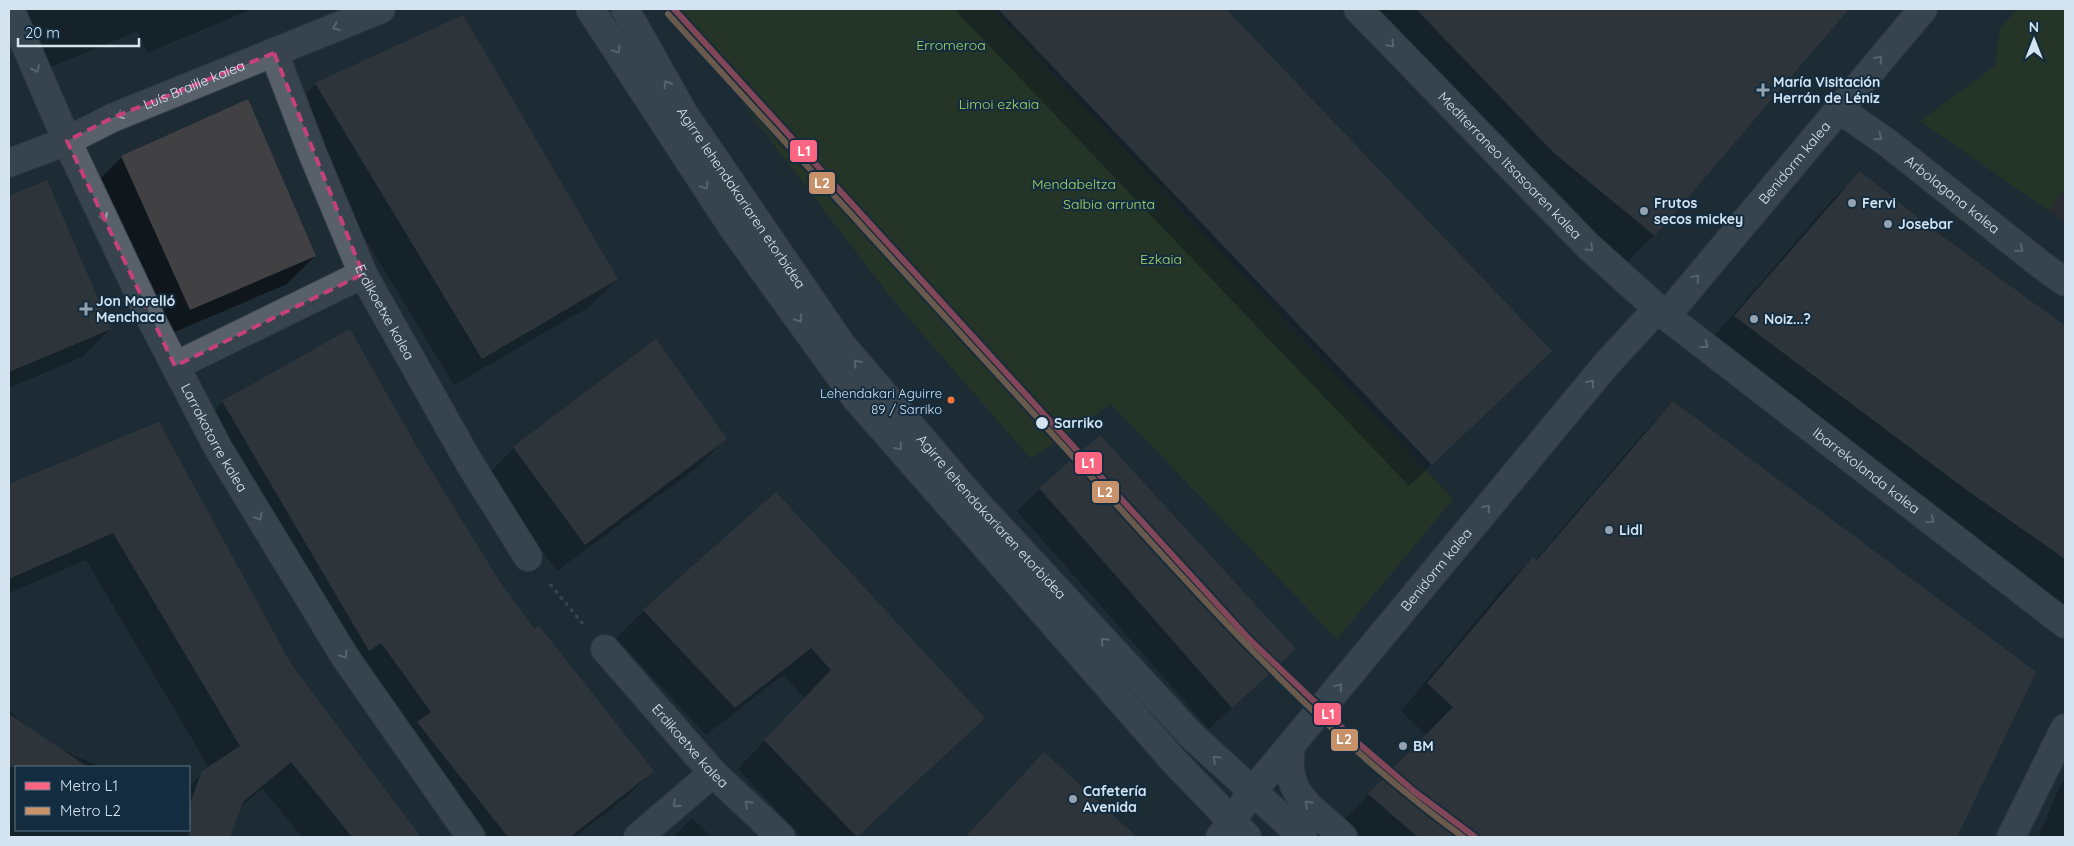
<svg xmlns="http://www.w3.org/2000/svg" width="2074" height="846" viewBox="0 0 2074 846" font-family="Quicksand,sans-serif">
  <rect width="100%" height="100%" fill="#1d2b35"/>
  <path fill="#3a2b2f" d="M2065 188V223L2049 211Z"/>
  <path fill="#2d3f18" d="M670 9H992L1453 499 1337 639 1111 404 1031 459 892 299Z
    M2017 9H2065V188L2049 211 1920 121 1995 66 2000 29Z"/>
  <path fill="#0007" d="M26 9H252L147 53 138 31 51 67Z
    M954 9H1225L1551 351 1409 486Z
    M1362 9H1847L1654 235 1626 263 1527 181Z
    M463 17 617 279 589 307 454 385 288 112 316 84Z
    M122 157 315 256 287 284 163 337 94 185Z
    M1860 173 1926 226 2065 328V606L1940 519 1707 344 1832 200Z
    M46 182 110 329 82 357 9 388V197Z
    M656 341 725 439 698 467 557 571 486 476 514 448Z
    M223 402 417 450 497 580 535 632 652 771 628 796 575 837H464L198 427Z
    M1673 403 2034 673 1956 837H1358L1341 823 1426 735 1401 711 1505 586 1533 558 1535 560 1646 430Z
    M159 424 290 665 420 837H302L262 788 240 808 229 837H9V710L31 731 57 748 101 767H16V830H189V786L209 768 86 560 9 593V486Z
    M1040 489 1294 649 1209 729 1017 511Z
    M776 494 956 745 857 837H802L738 769 804 698 783 675 706 735 616 638 644 610Z
    M1044 753 1135 837H964Z
    M2065 775V837H2038Z
    M692 818 712 837H673Z"/>
  <path fill="#414144" d="M998 9H1226L1552 351 1432 465Z
    M1416 9H1849L1655 236 1554 153Z
    M463 15 618 279 482 359 315 83Z
    M248 99 316 256 190 310 121 156Z
    M1860 171 1927 225 2065 326V559L1968 491 1734 316Z
    M47 180 111 329 9 372V196Z
    M350 329 418 449 498 579 535 630 539 626 654 771 570 837H508L417 722 431 712 381 643 369 651 222 401Z
    M656 339 727 439 585 545 513 447Z
    M1673 401 2036 672 1957 837H1418L1368 794 1453 707 1427 683 1533 557 1537 560Z
    M159 422 291 664 421 837H352L291 762 243 802 230 837H189V806L202 771 240 746 113 533 9 579V484Z
    M1100 435 1296 649 1232 708 1039 488Z
    M776 492 985 718 857 837 764 740 831 670 811 648 735 708 643 610Z
    M9 714 88 767H9Z
    M1044 752 1137 837H965Z"/>
  <g fill="none" stroke-linecap="round" stroke-linejoin="round">
    <g stroke="#3a454e" stroke-width="30">
      <g id="street">
        <path id="s1" d="M10 9 67 141 152 321 218 448 345 657 471 837"/>
        <path id="s2" d="M1358 9 1588 246 1666 316 2065 624"/>
        <path id="s3" d="M274 53 312 152 363 274 470 464 528 557"/>
        <path id="s4" d="M1839 109 1889 144 2040 264 2065 282"/>
        <path id="s5" d="M9 163 67 141 112 118 381 9"/>
        <path id="s6" d="M1666 316 1923 9"/>
        <path d="M175 366 363 274"/>
        <path id="s7" d="M605 649 713 773 781 837"/>
        <path d="M638 837 713 773"/>
        <path id="s8" d="M1220 837 1252 792 1291 745 1604 367 1658 308"/>
        <path d="M2011 837 2065 728"/>
      </g>
    </g>
    <g stroke="#3a454e" stroke-width="30">
      <g id="secondary">
        <path d="M590 9 733 228 855 397 1173 760 1247 837"/>
        <path id="s9" d="M625 9 684 114 841 344 974 500 1192 736 1303 837"/>
        <path d="M1291 745C1283 796 1311 806 1343 837"/>
      </g>
    </g>
    <path stroke="#59626b" stroke-width="3" stroke-dasharray="4 4" stroke-linecap="butt" d="M550 584 583 624
      M1270 673 1279 683"/>
    <use href="#street" stroke="#58616a" stroke-width="28"/>
    <use href="#secondary" stroke="#58616a" stroke-width="28"/>
    <g stroke="#132c3f" stroke-width="10">
      <path id="metro-1" d="M674 9 1249 639 1358 743 1415 792 1475 837"/>
    </g>
    <g stroke="#132c3f" stroke-width="10">
      <path id="metro-2" d="M668 14C804 163 940 312 1076 460 1198 594 1316 730 1463 837"/>
    </g>
    <use href="#metro-1" stroke="#fa6682" stroke-width="6"/>
    <use href="#metro-2" stroke="#c7916a" stroke-width="6"/>
  </g>
  <defs><path id="oneway-chevron" d="M-2-3.5L2.5 0L-2 3.5" fill="none" stroke-width="1.6" stroke-linecap="round" stroke-linejoin="round" transform="scale(1.25)"/></defs>
  <g stroke="#9ca8b4">
    <use href="#oneway-chevron" transform="translate(336 27) rotate(158)"/>
    <use href="#oneway-chevron" transform="translate(1391 44) rotate(46)"/>
    <use href="#oneway-chevron" transform="translate(617 50) rotate(57)"/>
    <use href="#oneway-chevron" transform="translate(1879 59) rotate(-50)"/>
    <use href="#oneway-chevron" transform="translate(36 69) rotate(66)"/>
    <use href="#oneway-chevron" transform="translate(667 84) rotate(-120)"/>
    <use href="#oneway-chevron" transform="translate(120 115) rotate(158)"/>
    <use href="#oneway-chevron" transform="translate(1879 137) rotate(35)"/>
    <use href="#oneway-chevron" transform="translate(705 186) rotate(57)"/>
    <use href="#oneway-chevron" transform="translate(104 217) rotate(65)"/>
    <use href="#oneway-chevron" transform="translate(1590 248) rotate(43)"/>
    <use href="#oneway-chevron" transform="translate(2020 249) rotate(39)"/>
    <use href="#oneway-chevron" transform="translate(1696 278) rotate(-50)"/>
    <use href="#oneway-chevron" transform="translate(799 319) rotate(54)"/>
    <use href="#oneway-chevron" transform="translate(1705 345) rotate(38)"/>
    <use href="#oneway-chevron" transform="translate(857 363) rotate(-130)"/>
    <use href="#oneway-chevron" transform="translate(1591 383) rotate(-51)"/>
    <use href="#oneway-chevron" transform="translate(899 447) rotate(49)"/>
    <use href="#oneway-chevron" transform="translate(1487 508) rotate(-50)"/>
    <use href="#oneway-chevron" transform="translate(259 517) rotate(59)"/>
    <use href="#oneway-chevron" transform="translate(1931 520) rotate(38)"/>
    <use href="#oneway-chevron" transform="translate(1104 641) rotate(-133)"/>
    <use href="#oneway-chevron" transform="translate(344 655) rotate(57)"/>
    <use href="#oneway-chevron" transform="translate(1339 687) rotate(-50)"/>
    <use href="#oneway-chevron" transform="translate(1216 759) rotate(-137)"/>
    <use href="#oneway-chevron" transform="translate(676 804) rotate(139)"/>
    <use href="#oneway-chevron" transform="translate(748 804) rotate(-137)"/>
    <use href="#oneway-chevron" transform="translate(1308 804) rotate(-137)"/>
  </g>
  <path d="M0 0H2074V846H0ZM274 53 363 274 175 366 67 141 112 118Z" fill="#1d2b35" fill-opacity=".55" fill-rule="evenodd"/>
  <path fill="none" stroke="#c64179" stroke-width="4" stroke-dasharray="10 6" stroke-linejoin="round" d="M274 53 363 274 175 366 67 141 112 118Z"/>
  <g fill="#94a3af" stroke="#132c3f" stroke-width="2">
    <path d="M1760.5 82.5h5v5h5v5h-5v5h-5v-5h-5v-5h5z"/>
    <circle cx="1852" cy="203" r="5"/>
    <circle cx="1644" cy="211" r="5"/>
    <circle cx="1888" cy="224" r="5"/>
    <path d="M83.5 301.5h5v5h5v5h-5v5h-5v-5h-5v-5h5z"/>
    <circle cx="1754" cy="319" r="5"/>
    <circle cx="1609" cy="530" r="5"/>
    <circle cx="1403" cy="746" r="5"/>
    <circle cx="1073" cy="799" r="5"/>
  </g>
  <circle fill="#f57335" stroke="#132c3f" stroke-width="2" cx="951" cy="400" r="4.5"/>
  <circle fill="#d4e3f0" stroke="#132c3f" stroke-width="2" cx="1042" cy="423" r="7"/>
  <g text-anchor="middle" stroke-width="4" stroke-linejoin="round" paint-order="stroke">
    <g font-size="13" fill="#d4e3f0" stroke="#132c3f" text-anchor="end">
      <text x="942" y="398">Lehendakari Aguirre<tspan x="942" dy="16">89 / Sarriko</tspan></text>
    </g>
    <g font-size="14" fill="#a6d763" stroke="#132c3f">
      <text x="951" y="50">Erromeroa</text>
      <text x="999" y="109">Limoi ezkaia</text>
      <text x="1074" y="189">Mendabeltza</text>
      <text x="1109" y="209">Salbia arrunta</text>
      <text x="1161" y="264">Ezkaia</text>
    </g>
    <g font-size="14" font-weight="bold" fill="#d4e3f0" stroke="#132c3f" text-anchor="start">
      <text x="1773" y="87">María Visitación<tspan x="1773" dy="16">Herrán de Léniz</tspan></text>
      <text x="1654" y="208">Frutos<tspan x="1654" dy="16">secos mickey</tspan></text>
      <text x="1862" y="208">Fervi</text>
      <text x="1898" y="229">Josebar</text>
      <text x="96" y="306">Jon Morelló<tspan x="96" dy="16">Menchaca</tspan></text>
      <text x="1764" y="324">Noiz...?</text>
      <text x="1619" y="535">Lidl</text>
      <text x="1413" y="751">BM</text>
      <text x="1083" y="796">Cafetería<tspan x="1083" dy="16">Avenida</tspan></text>
    </g>
    <g font-size="14" fill="#d4e3f0" stroke="#132c3f">
      <text dy="5" stroke="none"><textPath href="#s5" startOffset="201">Luís Braille kalea</textPath></text>
      <text dy="5" stroke="none"><textPath href="#s6" startOffset="200">Benidorm kalea</textPath></text>
      <text dy="5" stroke="none"><textPath href="#s2" startOffset="218">Mediterraneo Itsasoaren kalea</textPath></text>
      <text dy="5" stroke="none"><textPath href="#s4" startOffset="142">Arbolagana kalea</textPath></text>
      <text dy="5" stroke="none"><textPath href="#s9" startOffset="222">Agirre lehendakariaren etorbidea</textPath></text>
      <text dy="5" stroke="none"><textPath href="#s3" startOffset="282">Erdikoetxe kalea</textPath></text>
      <text dy="5" stroke="none"><textPath href="#s1" startOffset="475">Larrakotorre kalea</textPath></text>
      <text dy="5" stroke="none"><textPath href="#s2" startOffset="688">Ibarrekolanda kalea</textPath></text>
      <text dy="5" stroke="none"><textPath href="#s9" startOffset="628">Agirre lehendakariaren etorbidea</textPath></text>
      <text dy="5" stroke="none"><textPath href="#s8" startOffset="344">Benidorm kalea</textPath></text>
      <text dy="5" stroke="none"><textPath href="#s7" startOffset="129">Erdikoetxe kalea</textPath></text>
    </g>
    <g font-size="14" font-weight="bold" fill="#d4e3f0" stroke="#132c3f" text-anchor="start">
      <text x="1054" y="428">Sarriko</text>
    </g>
  </g>
  <g stroke="#132c3f" stroke-width="2">
    <rect x="789" y="139" width="29" height="24" rx="5" fill="#fa6682"/>
    <rect x="808" y="171" width="28" height="24" rx="5" fill="#c7916a"/>
    <rect x="1074" y="451" width="29" height="24" rx="5" fill="#fa6682"/>
    <rect x="1091" y="480" width="29" height="24" rx="5" fill="#c7916a"/>
    <rect x="1313" y="702" width="29" height="24" rx="5" fill="#fa6682"/>
    <rect x="1330" y="728" width="29" height="24" rx="5" fill="#c7916a"/>
  </g>
  <g font-size="14" text-anchor="middle" font-weight="bold" fill="#fff">
    <text x="804" y="156">L1</text>
    <text x="822" y="188">L2</text>
    <text x="1088" y="468">L1</text>
    <text x="1105" y="497">L2</text>
    <text x="1328" y="719">L1</text>
    <text x="1344" y="744">L2</text>
  </g>
  <rect width="2074" height="846" fill="none" stroke="#d4e3f0" stroke-width="20"/>
  <rect x="15" y="766" width="175" height="65" fill="#132c3f" stroke="#607586"/>
  <rect x="25" y="782" width="25" height="8" fill="#fa6682" stroke="#607586"/>
  <text x="60" y="791" font-size="15" fill="#d4e3f0">Metro L1</text>
  <rect x="25" y="807" width="25" height="8" fill="#c7916a" stroke="#607586"/>
  <text x="60" y="816" font-size="15" fill="#d4e3f0">Metro L2</text>
  <g transform="translate(2034 40)" stroke="#132c3f" stroke-width="4" paint-order="stroke">
  <path d="M0-4L9 19L0 12L-9 19Z" fill="#d4e3f0"/>
  <text y="-8" font-size="14" font-weight="bold" text-anchor="middle" fill="#d4e3f0">N</text>
  </g>
  <path d="M18 38v8h121v-8" fill="none" stroke="#d4e3f0" stroke-width="2.5"/>
  <text x="25" y="38" font-size="15" fill="#d4e3f0" stroke="#132c3f" stroke-width="4" paint-order="stroke">20 m</text>
</svg>
